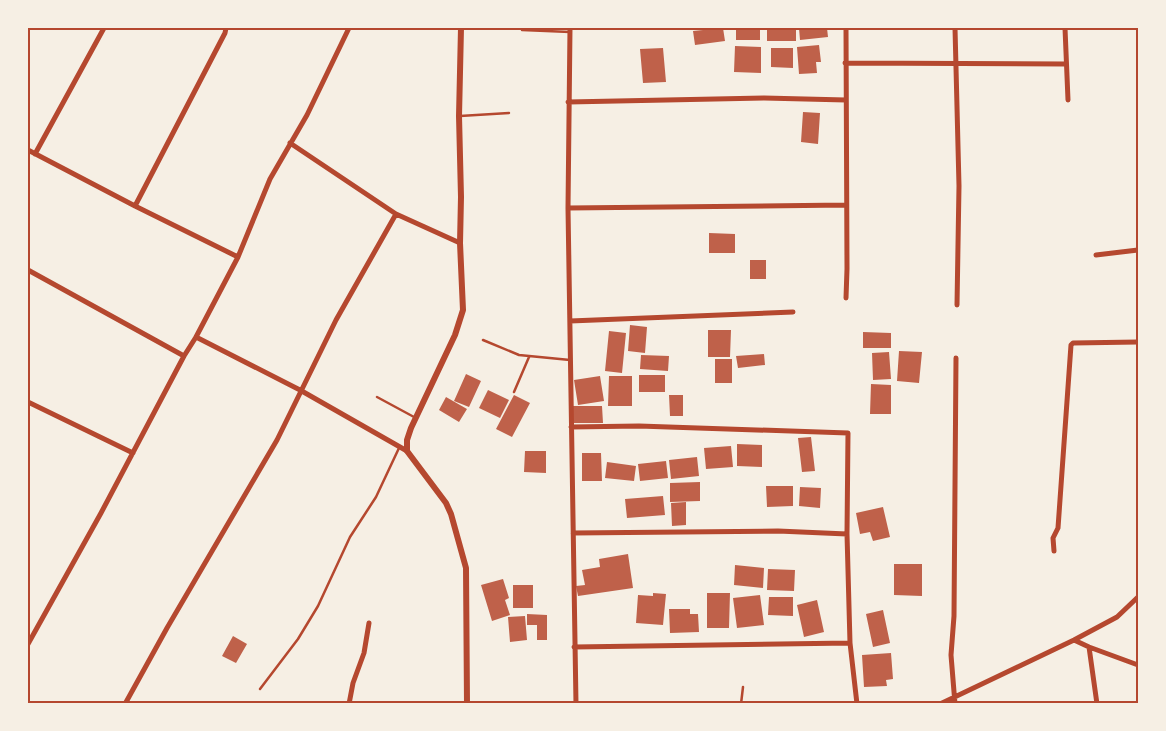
<svg xmlns="http://www.w3.org/2000/svg" width="1166" height="731" viewBox="0 0 1166 731" font-family="Inter,sans-serif">
  <rect width="100%" height="100%" fill="#f6efe4"/>
  <path fill="#bf614a" d="M723 28 725 41 695 45 693 31Z
    M736 28H760V40H736Z
    M767 28H796V41H767Z
    M799 28H827L828 37 800 40Z
    M819 45 821 62H816L817 73 799 74 797 47Z
    M735 46 761 47V73L734 72Z
    M663 48 666 82 643 83 640 49Z
    M771 48H793V68L771 67Z
    M803 112 820 113 818 144 801 142Z
    M709 233 735 234V253H709Z
    M750 260H766V279H750Z
    M630 325 647 327 645 353 628 351Z
    M708 330H731L730 357H708Z
    M609 331 626 333 622 373 605 371Z
    M863 332 891 333V348H863Z
    M899 351 922 352 919 383 897 381Z
    M889 352 891 379 873 380 872 353Z
    M764 354 765 365 738 368 736 356Z
    M641 355 669 356 668 371 640 369Z
    M715 359H732V383H715Z
    M466 374 481 381 469 407 454 401Z
    M639 375H665V392H639Z
    M600 376 604 401 578 405 574 380Z
    M609 376H632V406H608Z
    M871 384 891 385V414H870Z
    M488 390 509 400 500 418 479 408Z
    M514 395 530 403 512 437 496 429Z
    M669 395H683V416H670Z
    M446 397 467 409 459 422 439 410Z
    M572 406H602L603 423H572Z
    M811 437 815 471 802 472 798 438Z
    M737 444 762 445V467L737 466Z
    M731 446 733 467 706 469 704 448Z
    M525 451H546V473L524 472Z
    M582 453H601L602 481H582Z
    M697 457 699 476 671 479 669 460Z
    M666 461 668 478 640 481 638 464Z
    M607 462 636 466 634 481 605 478Z
    M700 482V501L670 502V483Z
    M766 486H793V506L767 507Z
    M800 487 821 488 820 508 799 506Z
    M663 496 665 515 627 518 625 499Z
    M686 502V525L672 526 671 503Z
    M883 507 890 537 873 541 870 532 860 534 856 513Z
    M628 554 633 588 578 596 576 586 585 585 582 570 600 567 599 559Z
    M894 564H922V596L894 595Z
    M735 565 764 568 763 588 734 585Z
    M768 569 795 570 794 591 767 590Z
    M503 579 509 598 505 600 510 615 492 621 481 585Z
    M513 585H533V608H513Z
    M653 593 666 594 663 625 636 623 638 595 653 596Z
    M707 593H730L729 628H707Z
    M760 595 764 625 737 628 733 598Z
    M769 597H793V616L768 615Z
    M817 600 824 632 804 637 797 605Z
    M669 609H690V614H698L699 632 670 633Z
    M883 610 890 643 873 647 866 614Z
    M527 614 547 615V640H537V625H527Z
    M525 616 527 640 510 642 508 617Z
    M233 636 247 644 236 663 222 656Z
    M891 653 893 679 886 680 887 686 864 687 862 655Z"/>
  <g fill="none" stroke-linecap="round" stroke-linejoin="round">
    <path stroke="#b5482f" stroke-width="2.5" d="M522 30 570 32
      M460 116 509 113
      M483 340 519 355 570 360
      M514 392 529 357
      M377 397 414 417
      M260 689 298 639 318 606 350 537 376 497 399 448
      M741 704 743 687"/>
    <path stroke="#b5482f" stroke-width="5" d="M570 28 568 208 576 704
      M955 28 959 186 957 305
      M1065 28 1068 100
      M845 63 1065 64
      M568 102 764 98 846 100
      M290 143 396 214
      M28 150 135 206 238 257
      M35 154 104 28
      M135 206 225 33 226 28
      M568 208 846 205
      M1096 255 1138 250
      M28 270 184 356
      M846 298 847 269 846 28
      M570 321 793 312
      M196 337 300 390 407 451
      M28 402 133 453
      M571 427 639 426 848 433 847 534 850 643 857 704
      M573 533 778 531 847 534
      M1054 551 1053 538 1058 528 1071 345 1073 343 1138 342
      M1074 640 1089 647 1138 665
      M28 644 101 513 184 356 196 337 238 257 270 179 307 115 349 28
      M574 647 850 643
      M1089 647 1097 704
      M125 704 167 628 277 440 336 320 396 214 460 243
      M349 704 353 683 364 653 369 623
      M940 704 1074 640 1117 617 1138 597
      M955 704 951 655 954 616 956 358"/>
    <path stroke="#b5482f" stroke-width="6" d="M461 28 459 116 461 197 460 243 463 310 455 335 411 428 407 440V451L446 503 451 514 466 568 467 704"/>
  </g>
  <rect width="1166" height="731" fill="none" stroke="#f6efe4" stroke-width="58"/>
  <rect x="29" y="29" width="1108" height="673" fill="none" stroke="#b5482f" stroke-width="2"/>
</svg>
